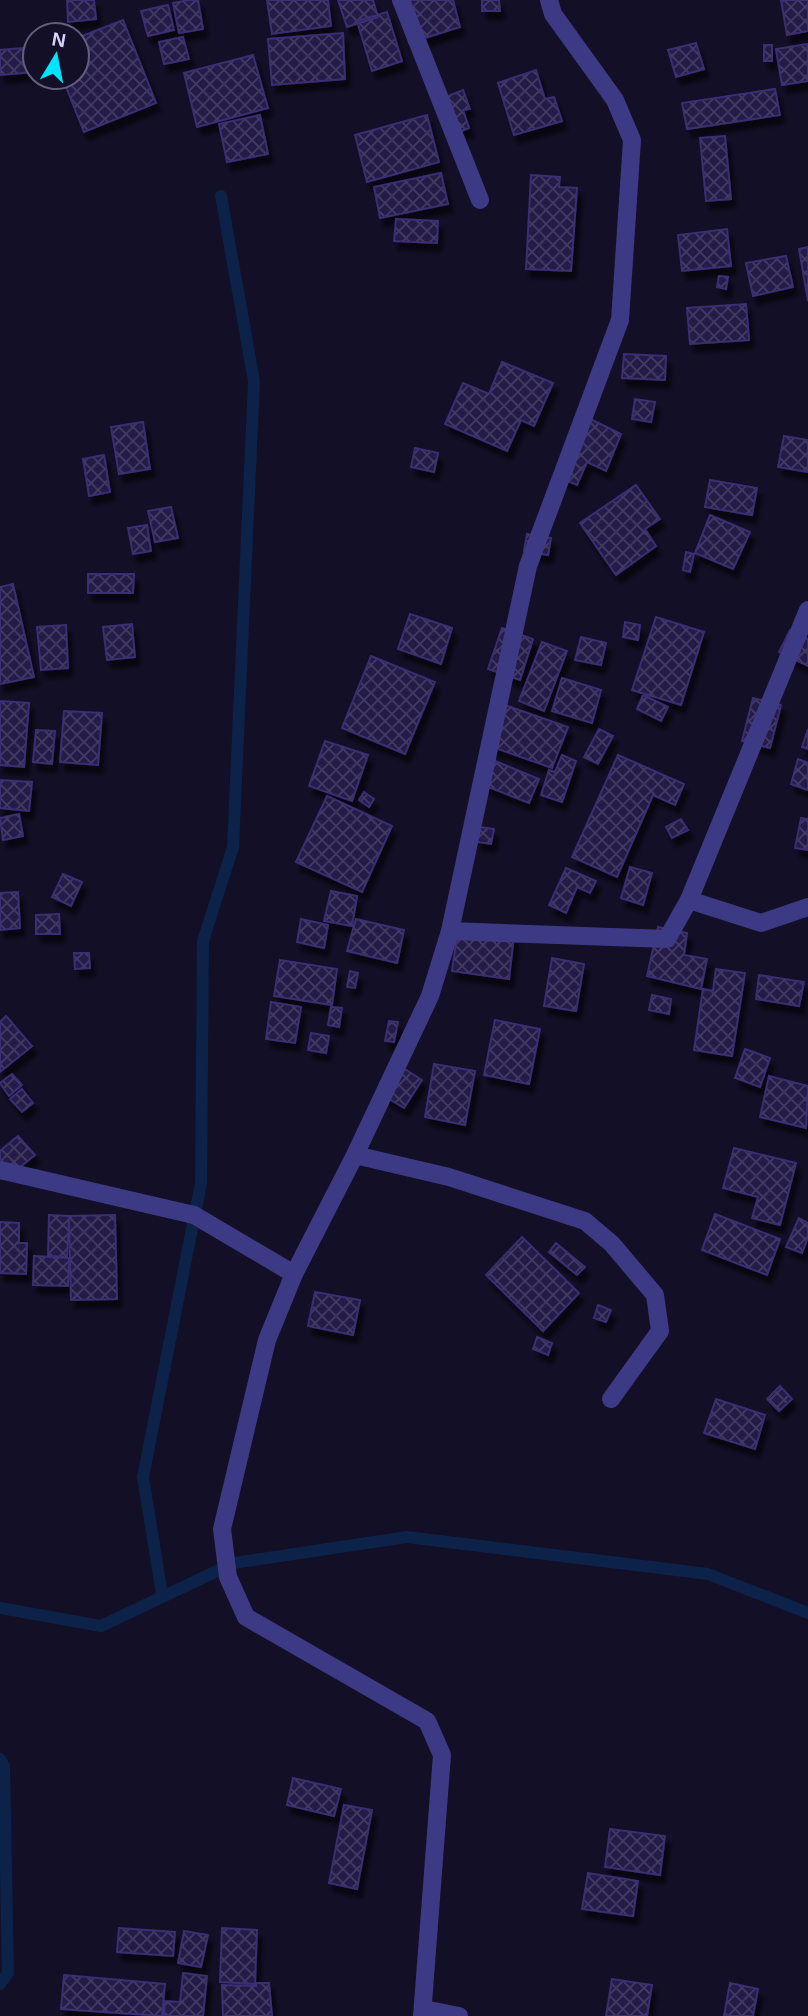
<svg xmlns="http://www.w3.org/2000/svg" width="808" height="2016" viewBox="0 0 808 2016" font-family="Helvetica,sans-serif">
  <defs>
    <pattern id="building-cross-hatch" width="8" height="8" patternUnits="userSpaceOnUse" patternTransform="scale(1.75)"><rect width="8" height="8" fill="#241b47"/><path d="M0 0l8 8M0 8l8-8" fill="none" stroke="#433b63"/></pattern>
    <filter id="shadow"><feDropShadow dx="4.5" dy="8" stdDeviation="2" flood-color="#0009"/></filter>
  </defs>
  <rect width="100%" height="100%" fill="#130f26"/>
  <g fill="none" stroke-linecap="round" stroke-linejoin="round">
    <path stroke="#0c2248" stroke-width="12" d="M162 1595 143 1477 201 1183 203 941 233 847 254 381 221 196
      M0 1608 101 1626 234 1563 407 1537 708 1574 808 1613
      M0 1759 4 1766 8 1973 0 1984"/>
  </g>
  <path fill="url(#building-cross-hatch)" stroke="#3b2d73" stroke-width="2" filter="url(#shadow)" d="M67 0H94L96 19 68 22Z
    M189 0H198L203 29 179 33 173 3Z
    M267 0H328L331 26 272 34Z
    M338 0H373L378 17 347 27Z
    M401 0H453L460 27 409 43Z
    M482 0H499L500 11H482Z
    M781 0H808V31L787 35Z
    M168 5 174 30 148 36 141 11Z
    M387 12 402 61 372 71 357 21Z
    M123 20 156 103 84 132 62 77H77V38Z
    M343 33 345 79 272 85 268 39Z
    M183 37 189 59 164 64 159 42Z
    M696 43 704 69 676 77 668 50Z
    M808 44V81L782 85 776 49Z
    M764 45H772V61H764Z
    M35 47V72L0 75V50Z
    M253 55 268 108 197 127 184 73Z
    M536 70 545 99 554 97 562 121 514 135 498 83Z
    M775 89 780 115 687 129 682 103Z
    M463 90 470 109 463 110 469 128 455 134 443 98Z
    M260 115 268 154 227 162 219 124Z
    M427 115 439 162 367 182 355 135Z
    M725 136 731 199 706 201 700 138Z
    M441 173 448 204 380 218 374 187Z
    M531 175 560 177 559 187 577 188 571 271 526 269Z
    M396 219 438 221 437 243 394 241Z
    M727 229 731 266 682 271 678 235Z
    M808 247V301L799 249Z
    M786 256 793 287 753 296 746 263Z
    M719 276 728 277 726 289 717 287Z
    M746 304 749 340 690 344 687 308Z
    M624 354 666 356 665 380 622 378Z
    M502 362 553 383 534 426 521 420 507 451 445 424 463 383 489 394Z
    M635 399 655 402 651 422 632 419Z
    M584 416 621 434 606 471 587 462 577 485 556 476Z
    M143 422 150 469 119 474 111 427Z
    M784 436 808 440V472L778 467Z
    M415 448 438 453 434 472 411 467Z
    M104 455 110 492 89 496 83 459Z
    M710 480 757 488 752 515 705 507Z
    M636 485 660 519 645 529 656 546 616 575 580 523Z
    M171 507 178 538 155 542 148 511Z
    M710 515 750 532 733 569 695 553Z
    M147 525 151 551 133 554 128 528Z
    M527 534 551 538 548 555 524 551Z
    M686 552 694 554 690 572 683 570Z
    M88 574H134L133 593H88Z
    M13 584 34 677 0 684V587Z
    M410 614 452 628 441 664 398 649Z
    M656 617 704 632 681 705 632 690Z
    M625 622 640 625 638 640 623 637Z
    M132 624 135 657 107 660 103 627Z
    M66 625 68 668 41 670 37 627Z
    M502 628 533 639 520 680 488 669Z
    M790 630 808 639V666L779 652Z
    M581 637 606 643 601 665 575 660Z
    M542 642 567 651 544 711 519 701Z
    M371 656 435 682 405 754 342 728Z
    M562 678 601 690 592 723 552 711Z
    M643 695 668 707 661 721 637 709Z
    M753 698 781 705 770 748 742 741Z
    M0 701 29 703 24 767 0 765Z
    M499 703 568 727 552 768 484 744Z
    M64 711 102 713 98 765 60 762Z
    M599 729 613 736 598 764 584 757Z
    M808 729V749L802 747Z
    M36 730 55 731 52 764 33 762Z
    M325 741 368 755 352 801 309 786Z
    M562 755 576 761 562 802 541 795 549 770 555 772Z
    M618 755 684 784 675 805 653 795 617 877 572 857Z
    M488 758 539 779 529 803 478 783Z
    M798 759 808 763V790L791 784Z
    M0 780 32 782 29 811 0 808Z
    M364 792 374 799 369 807 359 800Z
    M327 796 392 826 362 892 296 862Z
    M19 814 23 836 3 840 0 818Z
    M801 818 808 819V850L795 848Z
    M681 819 688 830 672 838 666 827Z
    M480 827 494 829 491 844 477 842Z
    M630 867 652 873 643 905 621 898Z
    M566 868 596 881 590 893 577 887 566 913 549 905Z
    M63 874 82 882 71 906 52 897Z
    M331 891 357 896 352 926 324 921Z
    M18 892 20 928 0 930V893Z
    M59 914 60 934H36V915Z
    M301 919 328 925 324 948 297 942Z
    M356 919 404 930 397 963 347 951Z
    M658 927 687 933 684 955 707 959 701 989 647 976Z
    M458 929 514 936 509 979 452 971Z
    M74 953H89L90 968 75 969Z
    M552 958 584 964 576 1011 544 1006Z
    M280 960 337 969 332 1005 274 996Z
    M716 969 745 973 732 1056 694 1050 703 989 713 991Z
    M350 971 358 973 355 988 347 987Z
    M759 975 804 982 799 1006 756 999Z
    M652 995 671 999 669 1014 649 1010Z
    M271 1002 301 1007 295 1043 266 1039Z
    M331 1007 342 1008 339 1027 328 1025Z
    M6 1016 32 1046 0 1072V1022Z
    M495 1020 540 1029 529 1084 484 1075Z
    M389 1021 398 1022 394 1042 385 1041Z
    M311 1033 329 1036 326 1053 308 1050Z
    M745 1049 770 1058 760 1087 735 1078Z
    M434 1064 475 1071 465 1125 425 1117Z
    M400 1066 422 1080 404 1108 381 1094Z
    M12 1074 22 1085 9 1096 0 1083Z
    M769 1076 808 1086 806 1128 760 1117Z
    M22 1089 33 1103 22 1112 10 1099Z
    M18 1136 35 1155 13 1173 0 1159V1151Z
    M734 1148 796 1163 780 1225 752 1218 758 1197 723 1188Z
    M715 1214 780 1239 767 1275 702 1250Z
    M49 1215 69 1216 67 1257 48 1256Z
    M115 1215 117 1299 71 1300 69 1216Z
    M799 1218 808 1223V1237L802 1253 786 1247Z
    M0 1222 19 1223V1243H27L26 1274 0 1273Z
    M522 1237 579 1293 543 1331 486 1275Z
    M556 1243 585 1267 577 1275 549 1252Z
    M34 1256 69 1258 68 1286 33 1285Z
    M315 1292 360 1300 353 1335 308 1326Z
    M598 1305 611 1310 606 1322 594 1318Z
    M537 1337 552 1343 548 1355 533 1349Z
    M780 1386 792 1399 779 1411 767 1399Z
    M716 1399 765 1415 755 1449 704 1433Z
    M293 1778 341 1789 334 1816 287 1805Z
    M344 1805 372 1810 357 1889 329 1883Z
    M610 1829 665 1836 660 1875 605 1867Z
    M588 1873 638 1881 633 1916 582 1909Z
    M119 1928 175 1932 173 1956 117 1952Z
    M222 1928 257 1930 255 1984 220 1982Z
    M184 1931 208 1935 201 1967 178 1963Z
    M183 1973 207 1976 203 2016H164L165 2001 180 2002Z
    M64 1975 165 1984 162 2016 61 2009Z
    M612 1979 652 1985 647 2016H606Z
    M256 1983H269L272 2016H223L222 1985 256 1986Z
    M730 1983 758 1989 753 2016H724Z"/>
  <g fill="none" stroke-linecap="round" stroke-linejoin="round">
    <path stroke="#3d3a85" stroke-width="18" d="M401 0 480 200
      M450 931 667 939 689 900 761 923 808 907
      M0 1170 194 1215 294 1274
      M424 2009 459 2016"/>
    <path stroke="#3d3a85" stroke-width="18" d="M689 900 808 610
      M355 1155 449 1177 585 1221 612 1244 655 1295 660 1331 611 1399
      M422 2016 442 1755 427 1721 246 1617 228 1577 222 1529 267 1340 294 1274 355 1155 430 996 450 931 528 566 620 320 632 140 615 100 553 14 549 0"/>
  </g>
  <g transform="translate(56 56) rotate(10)"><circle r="33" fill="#130f26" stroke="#625e7d" stroke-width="2"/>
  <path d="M0-5L12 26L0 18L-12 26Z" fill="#00e5ff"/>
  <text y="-10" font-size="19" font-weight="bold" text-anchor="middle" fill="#d9d4ff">N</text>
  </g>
</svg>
